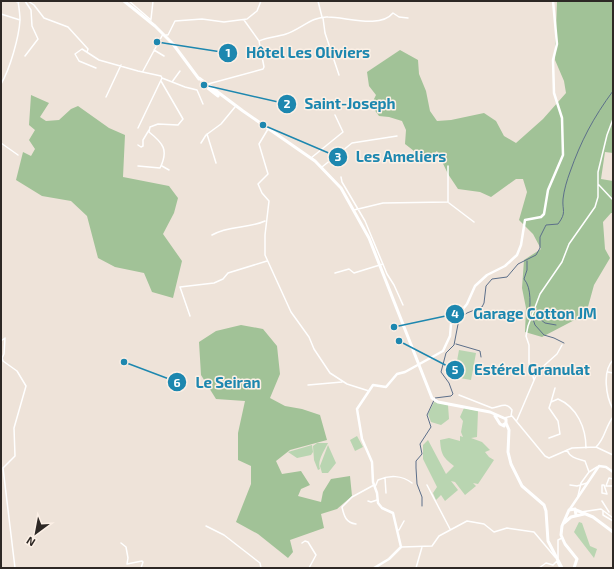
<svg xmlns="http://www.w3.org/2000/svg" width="614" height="569" viewBox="0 0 614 569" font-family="'Exo 2',sans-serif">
  <rect width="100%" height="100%" fill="#eee3d9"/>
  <path fill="#b9d5b1" d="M459 350 476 353 471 380 454 377Z
    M434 402 448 405 449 419 441 425 431 422 428 414Z
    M464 408 478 411 477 437 471 438 482 442 490 450 485 452 489 457 494 460 478 484 473 483 476 486 465 495 455 482 451 481 458 490 445 501 441 495 436 500 433 493 437 487 423 459V445L428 440 446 474 454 466C442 457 441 453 440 440L449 438 460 441V436L463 437 461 432 463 421 460 417Z
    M357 436 363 447 355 451 350 440Z
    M317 443H328C324 451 317 461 320 469L318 470 314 460 313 446Z
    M312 445 313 452 311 455 297 458 288 452Z
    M328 445 336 463 328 473H322L320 466Z
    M579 522 582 523 590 546 597 549 594 558 574 532Z"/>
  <path fill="#a1c297" d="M557 1H613V153L605 152 601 179 613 181V213H611L603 222 605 249 610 258 594 285 586 314 542 337 525 332 526 308 522 288 524 260 541 249 533 234 519 220 527 192 523 179H516L491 197 480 192 458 189 448 174 437 151 431 156 423 158 405 144 406 130 402 121 389 117 379 116 371 105 376 95 369 86 367 72 400 50 418 60 419 74 426 91 430 111 437 121 451 120 484 113 496 121 504 136 516 143 543 119 566 93 564 81 555 60Z
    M31 95 49 103 40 117 46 121 59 120 71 109 78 106 109 128 125 135 123 177 169 186 178 198 174 213 163 234 182 261 173 298 152 292 144 273 115 267 98 258 87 216 71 201 42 196 16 180 23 152 31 156 35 149 29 140 35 130 29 125Z
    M241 325 263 329 277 346 280 374 270 398 285 406 302 409 320 415 327 440 290 450 276 461 282 474 301 471 310 485 301 489 298 496 321 502 323 492 331 479 350 476 352 496 337 509 321 514 324 528 290 540 293 552 288 558 258 534 236 522 251 484V466L238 460V433L245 401 216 399 201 375 199 342 216 331Z"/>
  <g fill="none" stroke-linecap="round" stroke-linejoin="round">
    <path stroke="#5c6f8a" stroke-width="1" d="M527 261V270L524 279C532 288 530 306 529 318L533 319 536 316 545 323 556 325
      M533 319 535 325 544 335 554 338 564 343
      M456 344 480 351 481 357
      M422 506V497L417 484 416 468V461L422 454 420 444 431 427 427 415 435 398 451 396 453 394 449 383 441 372 446 353 454 345 459 319 467 313 482 307 484 303 486 286 492 279 507 277 518 264 536 255 540 248V237L546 225 558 224C567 212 562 211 563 199 564 190 567 180 570 172 581 141 593 118 613 91"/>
    <path stroke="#fff" stroke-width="1.5" d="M28 1 34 5 44 18 68 27 88 49 87 52
      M129 1 151 20
      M318 1 322 17
      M1 14 20 20
      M323 18 325 33 339 75
      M151 19 153 1
      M244 20 259 41
      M166 35H168L175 21 202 19 224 22 247 19 257 11 261 1
      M154 50 164 56
      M25 56 38 39 32 26 31 10 25 1
      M96 68 79 61 75 54 82 49 99 60 138 71 161 76 162 78 185 87 197 90 203 104
      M143 71 163 34
      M172 82 180 71
      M201 82 205 85
      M1 84C10 69 19 37 20 20 20 14 19 8 18 1
      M208 84 263 69 264 67 259 41C268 37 277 37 286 34 300 30 312 16 328 17 346 17 380 29 393 13L399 17 408 18
      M106 97 121 65
      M138 128 162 78
      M268 129 259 144 268 174 258 184 262 193 269 201 265 235V255L291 312 309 337 314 349 330 373 347 384 369 391
      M207 134 216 163
      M1 143 18 155
      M201 143 206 135 221 124 235 107
      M138 145 141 147 143 146V140L149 130
      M311 158 343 132 335 115
      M138 166 160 168C169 150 163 143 149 132L150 127 158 124 178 125 183 119 161 81
      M162 166 169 170
      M322 167 352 143 397 136
      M341 177 342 182 365 221 387 274 394 285 403 305
      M598 184 613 200
      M449 203 474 222
      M354 210 383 203 448 202V166
      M212 235C229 225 248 229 265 221
      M335 273 349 269 354 273 383 264
      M190 316 180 287 214 283 223 279 228 273 267 261
      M1 341 5 338 4 354 2 358 3 361 17 371 26 386 14 428 15 456 3 468 15 568
      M613 360C602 371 606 397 613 409
      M608 372 613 373
      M534 380 529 363V345L526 336 528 326 540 294 562 262 569 244 595 207 598 197V172L607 135 613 119
      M308 385 342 382
      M459 395 492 408C500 407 506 401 512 410L511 416
      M551 402 555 388
      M504 418 512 416 545 456 549 458 572 448 596 447 613 455
      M517 420 538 371 557 354 562 345
      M549 438 560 434 558 421 549 408 551 402 558 399C577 407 586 428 586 448
      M596 447C605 439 605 427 613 417
      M567 450C570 458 578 459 585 461L589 472 581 483 578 496
      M589 472 597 467
      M385 478 386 493
      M613 479 609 478 606 486H613
      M427 485 450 529
      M570 485 577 486 587 483
      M602 485H604L607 494 602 493Z
      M375 487 378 480C389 475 402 475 412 483
      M368 501 371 502 377 500
      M602 501 609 512
      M603 511V515L613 521
      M581 512 601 509 613 518
      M356 524C346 523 344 516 342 507L352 497 374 485
      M206 526 224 535 260 563 261 568
      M397 530H399L404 521
      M121 543 126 547 128 558 127 564 142 561 143 562 141 568
      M302 543 305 541 308 542 316 555 309 568
      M402 547 432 546 439 536 467 521 484 524 494 532 507 528 534 532 555 557
      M558 558V540L562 538
      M557 562 560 568
      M416 568 422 547
      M539 568 546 563 553 565 557 561"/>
    <path stroke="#fff" stroke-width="2.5" d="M570 509 599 466 606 467 613 472
      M374 568 389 559 401 547 393 513 382 508 378 503 377 493 373 482 372 462 362 439 357 409 373 385 386 387 397 374 405 372 443 351 450 336 451 324 467 304 475 286 487 275 505 266 517 255 521 245 525 220 541 217 544 214 548 190 563 155 562 118 554 93 553 60 557 44 553 1"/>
    <path stroke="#fff" stroke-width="3" d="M17 1H19
      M124 1 155 26
      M154 25 173 44 199 79
      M199 78 243 111 315 161 341 188 369 238 432 398 438 402 490 412 506 419V423L503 425
      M204 85 218 96
      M495 416 500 424 504 426
      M506 423 509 430 508 452 511 464 522 486 544 505 546 511 548 541 562 568
      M576 510 593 517 613 532
      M564 523 571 517 584 514
      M574 568 577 559 565 544 561 535 562 526 569 510 575 509 576 515"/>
  </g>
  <path fill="none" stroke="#1d87af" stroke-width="1.5" d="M157 42L228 53M204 85L287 104M263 125L338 157M394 327L455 314M399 341L455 370M124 362L177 382"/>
  <g fill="#1d87af" stroke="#fcf0e6" stroke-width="1.5">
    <circle cx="157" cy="42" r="4"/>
    <circle cx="204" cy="85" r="4"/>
    <circle cx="263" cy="125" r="4"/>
    <circle cx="394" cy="327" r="4"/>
    <circle cx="399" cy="341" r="4"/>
    <circle cx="124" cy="362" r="4"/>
    <circle cx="228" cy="53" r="10"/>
    <circle cx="287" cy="104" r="10"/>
    <circle cx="338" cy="157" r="10"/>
    <circle cx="455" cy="314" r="10"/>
    <circle cx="455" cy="370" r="10"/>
    <circle cx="177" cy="382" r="10"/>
  </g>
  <g font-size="12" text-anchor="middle" font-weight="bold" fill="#fff">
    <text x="228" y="57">1</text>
    <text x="287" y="108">2</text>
    <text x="338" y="161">3</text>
    <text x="455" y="318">4</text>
    <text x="455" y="374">5</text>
    <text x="177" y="387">6</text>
  </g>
  <g font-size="15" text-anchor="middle" font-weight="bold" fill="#1d87af" stroke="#fcf0e6" stroke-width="3" stroke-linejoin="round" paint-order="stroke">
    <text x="308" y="58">Hôtel Les Oliviers</text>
    <text x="350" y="109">Saint-Joseph</text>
    <text x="401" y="162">Les Ameliers</text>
    <text x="535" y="319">Garage Cotton JM</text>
    <text x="532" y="375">Estérel Granulat</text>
    <text x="228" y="388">Le Seiran</text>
  </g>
  <rect width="614" height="569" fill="none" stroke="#2d2825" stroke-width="4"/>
  <g transform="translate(36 533) rotate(212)" stroke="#fcf0e6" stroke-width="3" paint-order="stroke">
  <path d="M0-3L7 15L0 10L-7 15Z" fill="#2d2825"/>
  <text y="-6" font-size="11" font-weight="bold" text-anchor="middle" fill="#2d2825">N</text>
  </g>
</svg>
